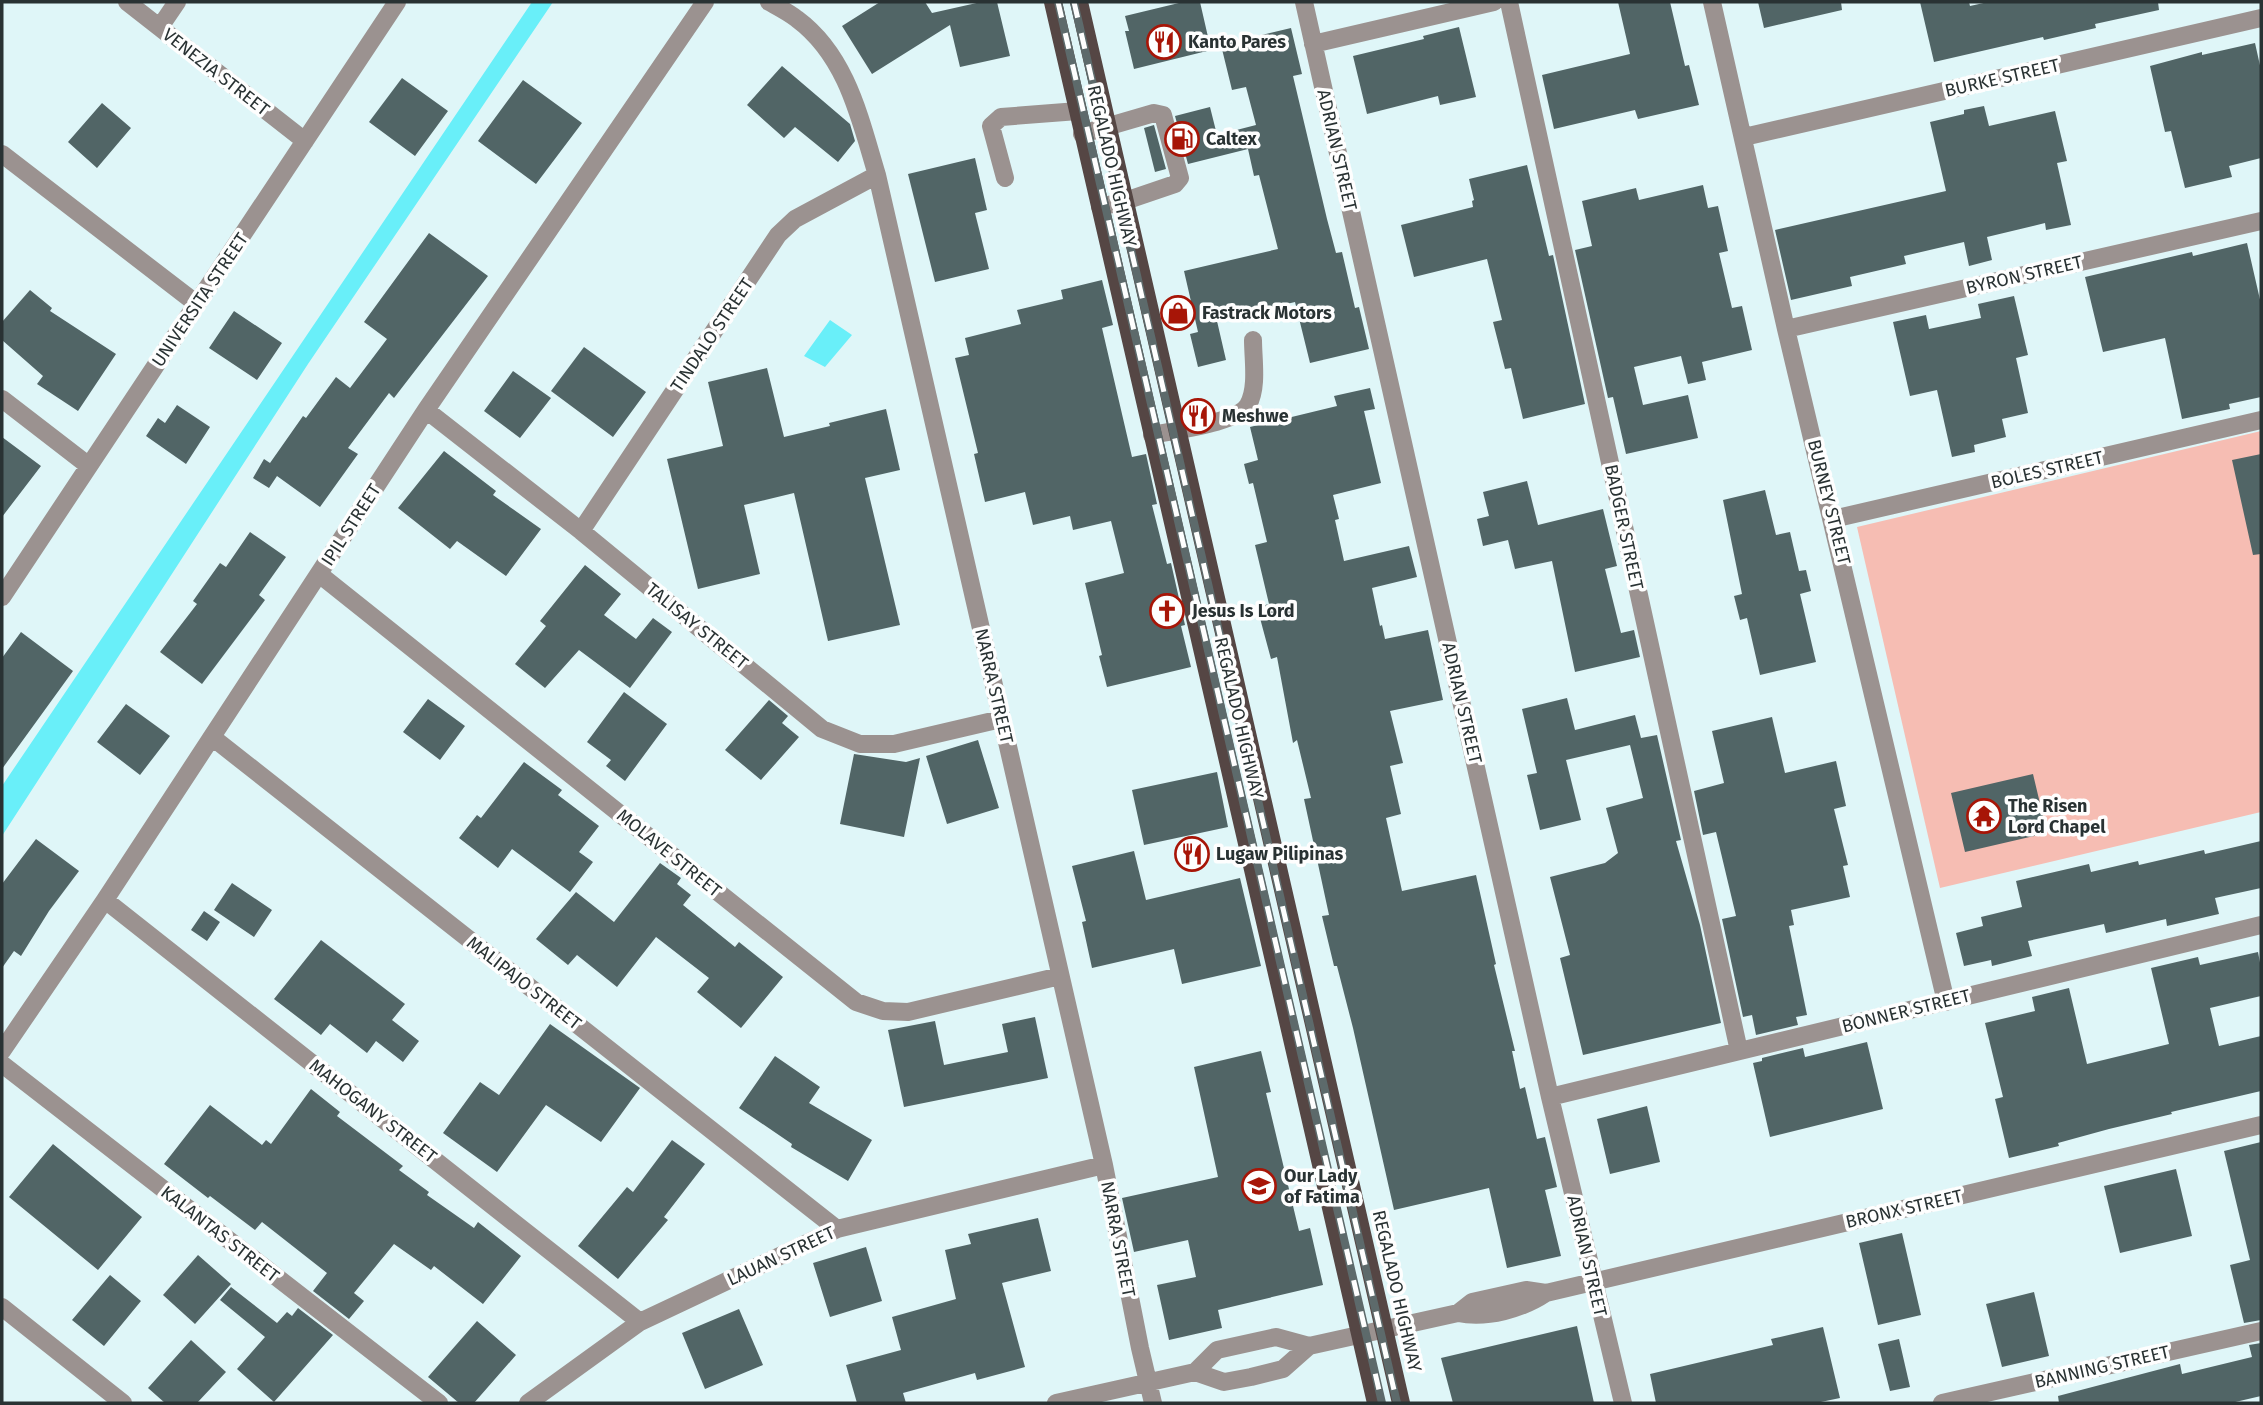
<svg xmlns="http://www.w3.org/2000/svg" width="2263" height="1405" viewBox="0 0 2263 1405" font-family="'Fira Sans',sans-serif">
  <rect width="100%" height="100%" fill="#dff6f8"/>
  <path fill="#f6bdb3" d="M2261 431V812L1940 888 1857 527Z"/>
  <path fill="#69eff9" d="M532 2H553L308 364 2 836V786Z
    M830 320 852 335 825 367 804 356Z"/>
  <path fill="#516566" d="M880 2H925L932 13 981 2H997L1010 56 960 67 950 25 872 74 842 26Z
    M1183 2H1200L1211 50 1134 69 1125 31H1129L1125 16Z
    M1618 2H1670L1685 66 1689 65 1699 105 1638 119 1635 110 1554 129 1542 75 1630 54Z
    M1758 2H1841L1842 10 1764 28Z
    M1920 2H1969L1970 6 1988 2H2158L2159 10 2095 24 2096 28 2044 40 2043 37 1934 62Z
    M1459 27 1476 97 1440 105 1438 96 1367 114 1353 56 1424 39 1423 36Z
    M1291 28 1302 74 1293 76 1327 219 1336 253 1342 252 1355 308 1359 307 1369 349 1310 363 1295 302 1217 321 1226 360 1198 367 1190 334 1198 332 1184 271 1278 249 1259 175 1254 176 1248 149 1188 164 1175 116 1210 107 1217 135 1256 125 1246 87 1232 90 1221 45Z
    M2255 43 2261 70V158L2229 166 2232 177 2185 188 2171 131 2165 132 2150 66 2202 52V55Z
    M782 66 850 124 855 141 838 162 795 127 784 138 747 105Z
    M402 78 448 111 415 156 369 122Z
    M523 80 582 123 536 184 478 141Z
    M102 103 131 128 97 168 68 142Z
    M1984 106 1989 126 2055 111 2067 161 2057 163 2071 225 2046 230 2045 223 1987 237 1992 260 1969 266 1964 242 1904 256 1906 264 1850 277 1852 286 1791 300 1775 230 1946 191 1930 122 1964 114V110Z
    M1154 125 1166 169 1155 172 1144 128Z
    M975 158 987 210 975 213 989 269 935 282 908 174Z
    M1527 165 1549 256 1553 255 1585 404 1523 419 1511 368 1505 369 1493 322 1502 320 1487 259 1414 277 1401 225 1473 207 1472 201 1474 200 1469 179Z
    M1703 185 1708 208 1718 206 1728 251 1719 253 1732 308 1742 306 1752 350 1702 362 1706 380 1688 384 1681 356 1634 367 1643 405 1688 395 1698 438 1626 454 1613 397 1608 398 1575 250 1592 246 1582 201 1636 188 1639 200Z
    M429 233 488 276 394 398 389 393 348 448 358 454 320 507 277 476 269 488 253 478 264 459 270 463 303 416 306 418 336 377 350 388 387 339 364 322Z
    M2247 243 2261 304V397L2229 404 2230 409 2182 419 2165 338 2103 352 2085 277 2192 252 2193 256Z
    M1102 280 1113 325 1102 328 1132 457 1146 454 1157 504 1152 505 1167 564 1171 563 1185 625 1181 626 1191 667 1107 687 1099 656 1102 655 1085 583 1124 573 1111 521 1073 530 1070 516 1033 525 1025 492 985 502 974 454 978 453 955 358 969 355 965 338 1021 324 1017 310 1063 299 1061 290Z
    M30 290 52 308 50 311 116 354 78 411 37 384 43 376 2 340V322Z
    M2014 296 2028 355 2016 358 2028 413 2002 419 2006 437 1974 445 1975 452 1952 457 1937 390 1910 396 1893 322 1926 315 1929 329 1981 318 1978 304Z
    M234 311 282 343 257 380 209 348Z
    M584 347 646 392 613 437 551 391Z
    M767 368 784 437 830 426 829 423 886 409 900 470 865 478 900 625 828 641 794 493 744 505 760 574 698 589 667 459 723 446 708 382Z
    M513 371 551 398 520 438 484 411Z
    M1370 388 1375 409 1364 411 1381 483 1333 495 1339 519 1335 520 1344 561 1409 546 1417 577 1372 588 1380 626 1382 625 1385 639 1428 630 1443 700 1390 711 1403 763 1390 766 1401 814 1386 818 1402 891 1476 875 1496 964 1494 965 1515 1051H1512L1520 1089 1525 1087 1537 1139 1545 1137 1557 1187 1545 1190 1561 1256 1507 1268 1489 1188 1394 1210 1353 1028 1337 966H1334L1322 916 1329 915 1304 799 1311 798 1297 740 1293 743 1277 657 1271 659 1257 607 1269 604 1255 545 1267 542 1253 483 1249 484 1244 464 1258 460 1250 427 1337 406 1334 396Z
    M177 405 210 427 186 464 146 436 158 418 165 423Z
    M2 437 41 466 2 517Z
    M444 451 496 491 493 495 541 529 506 576 457 541 450 549 398 508Z
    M2261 454V554L2253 555 2232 460Z
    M1527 481 1538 525 1603 509 1617 566 1605 569 1621 633 1634 630 1640 657 1575 672 1552 561 1515 569 1508 540 1483 546 1477 519 1489 516 1483 492Z
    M1765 490 1776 535 1790 532 1799 571 1806 570 1811 591 1800 594 1816 662 1760 675 1747 618 1740 620 1734 596 1742 594 1723 500Z
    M250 532 286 557 259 595 265 600 202 684 160 652 197 604 193 601 220 563 226 567Z
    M585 565 621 594 604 615 636 639 653 618 672 632 630 688 579 650 545 688 515 664 546 626 540 621Z
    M21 632 73 671 2 769V658Z
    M624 692 667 724 625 781 606 766 611 760 587 742Z
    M1567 698 1575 730 1635 715 1641 738 1657 735 1681 840 1676 841 1700 925 1721 1023 1583 1055 1560 958 1570 955 1550 877 1605 863 1618 853 1606 808 1643 798 1630 745 1566 760 1581 820 1540 830 1527 775 1537 773 1522 709Z
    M428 699 465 726 440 760 403 732Z
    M769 700 788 716 782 723 799 737 761 780 725 750Z
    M126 704 170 736 140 775 97 742Z
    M1772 717 1785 773 1836 761 1846 806 1834 809 1848 865 1843 866 1850 897 1791 910 1794 925 1789 926 1807 1015 1796 1017 1798 1025 1756 1035 1752 1015 1743 1017 1722 919 1736 916 1716 832 1703 835 1694 791 1724 783 1712 731Z
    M978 740 999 808 947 824 926 756Z
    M854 754 906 762 920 758 904 837 840 824Z
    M524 762 562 790 558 795 599 826 579 852 593 862 570 892 512 849 498 868 459 838 477 815 481 818Z
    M1217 772 1228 827 1144 845 1132 790Z
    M2033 774 2047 833 1965 852 1951 793Z
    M36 839 79 871 49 911 21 956 14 951 2 968V884Z
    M2261 841V888L2215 898 2219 914 2167 926 2166 919 2106 933 2104 924 2028 941 2032 956 1992 966 1991 960 1964 966 1956 933 1983 926 1981 917 2022 907 2016 881 2089 864 2091 872 2138 861 2139 865 2204 850 2205 854Z
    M1134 851 1146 900 1240 878 1261 966 1182 984 1174 949 1092 968 1082 922 1086 921 1072 866Z
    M660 863 681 878 677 884 691 895 683 905 735 947 739 942 783 977 741 1028 697 992 709 978 656 937 617 987 577 955 568 965 536 939 576 892 614 922Z
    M232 883 272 910 254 937 214 910Z
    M204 911 220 922 207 941 191 930Z
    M321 940 405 1004 392 1020 419 1041 403 1062 376 1041 367 1053 330 1024 321 1035 274 999Z
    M2258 952 2261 968V996L2210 1008 2219 1046 2261 1036V1091L2171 1112 2172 1114 2109 1129 2058 1143 2059 1146 2009 1158 1995 1099 2003 1097 1985 1023 2035 1011 2032 997 2069 988 2087 1064 2169 1044 2151 968 2198 957 2200 965Z
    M1035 1017 1048 1078 904 1107 888 1030 935 1021 944 1065 1008 1052 1002 1024Z
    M550 1024 640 1088 601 1142 546 1105 497 1172 443 1133 480 1082 499 1095Z
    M1867 1042 1883 1109 1770 1137 1753 1063 1762 1061V1058L1803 1048 1805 1057Z
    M1261 1051 1271 1092 1266 1093 1299 1231 1310 1228 1323 1285 1218 1310 1222 1328 1169 1340 1157 1285 1196 1277 1188 1240 1134 1252 1122 1198 1218 1177 1194 1067Z
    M775 1056 820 1087 809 1103 872 1140 848 1181 791 1147 792 1144 739 1108Z
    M311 1089 340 1112 337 1116 403 1166 399 1170 429 1192 427 1195 474 1228 478 1222 521 1256 483 1304 434 1266 431 1270 394 1244 354 1293 364 1301 349 1319 313 1291 327 1273 262 1222 255 1230 210 1196 208 1198 164 1164 210 1105 262 1145 266 1140 271 1144Z
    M1647 1106 1660 1162 1610 1174 1597 1119Z
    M672 1140 705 1164 664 1217 668 1220 618 1279 578 1246 627 1187 633 1192Z
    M2261 1142V1320L2244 1323 2230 1265 2250 1260 2224 1151Z
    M53 1144 142 1217 98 1270 9 1197Z
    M2176 1169 2192 1236 2120 1253 2104 1186Z
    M1038 1218 1051 1271 1002 1283 1025 1367 977 1380 975 1373 903 1393 906 1403H857L846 1365 901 1350 892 1317 956 1299 945 1250 971 1244 968 1234Z
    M1902 1233 1921 1315 1878 1325 1859 1243Z
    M866 1247 882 1301 830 1317 813 1263Z
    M198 1255 231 1284 195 1324 163 1295Z
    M110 1275 141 1301 104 1346 72 1320Z
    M231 1287 277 1323 287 1312 292 1316 298 1308 333 1335 274 1402 237 1369 265 1337 220 1300Z
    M2034 1292 2049 1356 2002 1367 1986 1304Z
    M739 1309 763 1365 705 1389 682 1333Z
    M477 1321 516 1355 474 1403H459L428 1377Z
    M1577 1326 1594 1403H1453L1441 1358Z
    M1823 1327 1840 1398 1816 1403H1656L1650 1374 1773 1345 1771 1339Z
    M1899 1339 1910 1387 1890 1391 1878 1344Z
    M191 1340 226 1372 197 1403H165L148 1388Z
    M2261 1343V1396L2231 1403H2059L2058 1396 2180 1364 2182 1374 2252 1357 2249 1345Z"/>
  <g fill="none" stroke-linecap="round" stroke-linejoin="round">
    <path stroke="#9b9290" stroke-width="18" d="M127 2 305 141
      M769 2C778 7 788 12 797 19 847 56 860 119 877 175L1104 1165 1140 1348 1153 1403
      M1304 2 1550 1097 1623 1403
      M1509 2 1739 1051
      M1712 2 1786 329 1946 1002
      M160 27 177 2
      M1313 44 1494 2
      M1082 134 1154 113 1163 115 1180 178 1175 184 1125 201 1100 207
      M1744 137 2261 18
      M2 154 197 304
      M1005 178 991 126 1001 117 1078 111
      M1786 329 2261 221
      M2 399 89 466
      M426 410 581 531 822 729 860 744H894L1001 719
      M1152 435C1174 430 1238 423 1248 405 1258 388 1253 359 1253 340
      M1833 519 2261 420
      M581 531 778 235 795 219 877 175
      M319 574 856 1002 883 1011 908 1012 1060 976
      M2 597 397 2
      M212 737 837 1229
      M105 900 640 1322
      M2 1051 105 900 426 410 705 2
      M2 1064 439 1403
      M1550 1097 2261 925
      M2 1307 123 1403
      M1458 1313 1472 1302 1526 1290 1546 1293
      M1195 1372 1217 1350 1276 1337 1309 1346 1458 1313C1487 1319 1522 1309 1546 1293L2261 1125
      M528 1403 640 1322 837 1229 1104 1165
      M1056 1403 1195 1372 1224 1382 1251 1377 1283 1369 1309 1346
      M1942 1403 2261 1331"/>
    <path stroke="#554644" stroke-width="18" d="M1053 2 1376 1403
      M1079 2 1401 1403"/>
    <g stroke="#5d6a6b" stroke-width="8">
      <path id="rail" d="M1058 2 1382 1403
        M1074 2 1397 1403"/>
    </g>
    <use href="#rail" stroke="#fefefe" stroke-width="5" stroke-dasharray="16" stroke-linecap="butt"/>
  </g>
  <defs>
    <g id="restaurant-ring" transform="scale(1.75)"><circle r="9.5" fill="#fefefe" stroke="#a71507" stroke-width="1.5"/><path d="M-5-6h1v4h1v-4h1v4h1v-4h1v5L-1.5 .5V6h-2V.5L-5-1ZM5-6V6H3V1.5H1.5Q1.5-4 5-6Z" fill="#a71507"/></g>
    <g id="fuel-ring" transform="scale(1.75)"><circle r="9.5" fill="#fefefe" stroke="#a71507" stroke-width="1.5"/><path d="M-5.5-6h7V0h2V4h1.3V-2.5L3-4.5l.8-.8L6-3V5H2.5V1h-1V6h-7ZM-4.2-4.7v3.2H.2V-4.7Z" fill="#a71507"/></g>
    <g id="shop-ring" transform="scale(1.75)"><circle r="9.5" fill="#fefefe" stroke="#a71507" stroke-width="1.5"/><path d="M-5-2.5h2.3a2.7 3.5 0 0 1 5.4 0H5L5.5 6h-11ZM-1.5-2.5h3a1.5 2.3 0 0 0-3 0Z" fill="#a71507"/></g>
    <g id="church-ring" transform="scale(1.75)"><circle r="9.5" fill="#fefefe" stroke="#a71507" stroke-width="1.5"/><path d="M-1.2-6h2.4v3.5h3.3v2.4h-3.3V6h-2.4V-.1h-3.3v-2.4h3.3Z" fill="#a71507"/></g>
    <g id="temple-ring" transform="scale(1.75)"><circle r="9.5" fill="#fefefe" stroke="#a71507" stroke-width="1.5"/><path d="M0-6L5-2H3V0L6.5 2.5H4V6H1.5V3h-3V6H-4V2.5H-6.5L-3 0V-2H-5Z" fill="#a71507"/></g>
    <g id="university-ring" transform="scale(1.75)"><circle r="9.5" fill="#fefefe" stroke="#a71507" stroke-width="1.5"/><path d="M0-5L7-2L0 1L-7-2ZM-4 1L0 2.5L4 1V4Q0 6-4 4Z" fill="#a71507"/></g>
  </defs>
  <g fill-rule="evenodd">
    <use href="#restaurant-ring" x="1164" y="42"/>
    <use href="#fuel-ring" x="1182" y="139"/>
    <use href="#shop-ring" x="1178" y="313"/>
    <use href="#restaurant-ring" x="1198" y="416"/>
    <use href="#church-ring" x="1167" y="611"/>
    <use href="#temple-ring" x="1984" y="816"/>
    <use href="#restaurant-ring" x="1192" y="854"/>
    <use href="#university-ring" x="1259" y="1186"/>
  </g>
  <g text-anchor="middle" stroke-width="7" stroke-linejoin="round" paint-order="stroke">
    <g font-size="18" font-weight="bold" fill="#293233" stroke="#fefefe" text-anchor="start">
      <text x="1188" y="48">Kanto Pares</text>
      <text x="1206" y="145">Caltex</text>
      <text x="1202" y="319">Fastrack Motors</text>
      <text x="1222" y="422">Meshwe</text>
      <text x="1192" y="617">Jesus Is Lord</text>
      <text x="2008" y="812">The Risen<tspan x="2008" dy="21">Lord Chapel</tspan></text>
      <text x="1216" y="860">Lugaw Pilipinas</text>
      <text x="1284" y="1182">Our Lady<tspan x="1284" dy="21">of Fatima</tspan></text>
    </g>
    <g font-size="18" fill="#293233" stroke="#fefefe">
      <text transform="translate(216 72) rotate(38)" y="6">VENEZIA STREET</text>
      <text transform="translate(2002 78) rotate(-13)" y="6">BURKE STREET</text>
      <text transform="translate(1337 150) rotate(77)" y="6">ADRIAN STREET</text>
      <text transform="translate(1112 166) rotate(77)" y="6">REGALADO HIGHWAY</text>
      <text transform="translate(2024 275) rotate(-13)" y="6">BYRON STREET</text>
      <text transform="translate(200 300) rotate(-56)" y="6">UNIVERSITA STREET</text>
      <text transform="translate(712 335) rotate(-56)" y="6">TINDALO STREET</text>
      <text transform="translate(2047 470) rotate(-13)" y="6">BOLES STREET</text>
      <text transform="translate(1829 502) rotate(76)" y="6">BURNEY STREET</text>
      <text transform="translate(351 525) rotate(-57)" y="6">IPIL STREET</text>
      <text transform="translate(1624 527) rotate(78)" y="6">BADGER STREET</text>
      <text transform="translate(697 626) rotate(39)" y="6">TALISAY STREET</text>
      <text transform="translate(994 686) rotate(77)" y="6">NARRA STREET</text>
      <text transform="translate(1462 703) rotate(77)" y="6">ADRIAN STREET</text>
      <text transform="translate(1239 718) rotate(77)" y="6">REGALADO HIGHWAY</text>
      <text transform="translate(669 853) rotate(39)" y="6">MOLAVE STREET</text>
      <text transform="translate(524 983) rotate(38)" y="6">MALIPAJO STREET</text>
      <text transform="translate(1906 1011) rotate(-14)" y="6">BONNER STREET</text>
      <text transform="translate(373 1111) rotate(38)" y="6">MAHOGANY STREET</text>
      <text transform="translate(1904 1209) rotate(-13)" y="6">BRONX STREET</text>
      <text transform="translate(220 1234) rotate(38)" y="6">KALANTAS STREET</text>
      <text transform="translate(1118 1239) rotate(79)" y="6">NARRA STREET</text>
      <text transform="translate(781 1256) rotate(-25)" y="6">LAUAN STREET</text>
      <text transform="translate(1587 1256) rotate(77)" y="6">ADRIAN STREET</text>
      <text transform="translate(1397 1291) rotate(77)" y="6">REGALADO HIGHWAY</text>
      <text transform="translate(2102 1367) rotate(-13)" y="6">BANNING STREET</text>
    </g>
  </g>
  <rect width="2263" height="1405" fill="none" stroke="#293233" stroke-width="7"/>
</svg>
